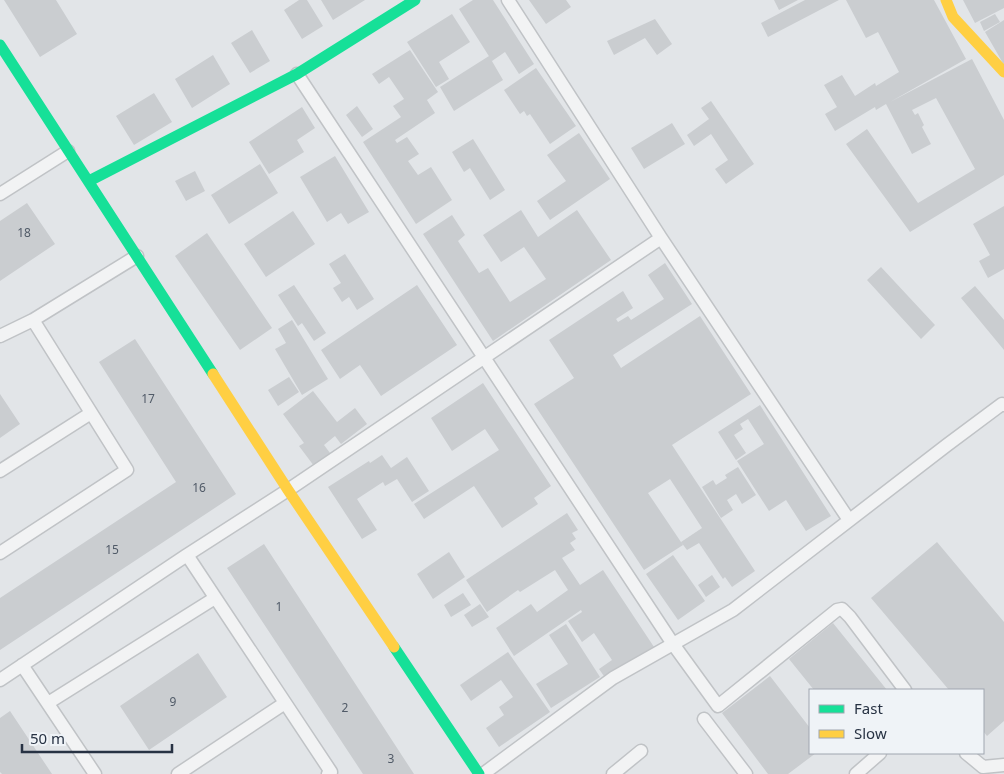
<svg xmlns="http://www.w3.org/2000/svg" width="1004" height="774" viewBox="0 0 1004 774" font-family="'Noto Sans',sans-serif">
  <rect width="100%" height="100%" fill="#e2e5e8"/>
  <path fill="#cacdd0" d="M4 0H56L77 34 40 57Z
    M299 0H307L323 26 302 39 284 10Z
    M321 0H365L333 20Z
    M473 0H493L534 64 519 74 505 52 492 61 459 9Z
    M529 0H566L571 7 546 24Z
    M774 0H798L779 10Z
    M805 0H839L768 37 761 23Z
    M846 0H934L966 59 890 102 972 59 1004 120V175L910 232 846 144 867 129 918 203 975 169 936 98 912 110 915 115 918 113 924 125 922 127 931 144 912 154 886 104 876 110 875 107 835 131 825 114 837 107 824 85 842 75 855 96 875 83 876 86 899 72 878 32 866 38Z
    M963 0H1004V8L975 23Z
    M452 14 470 42 439 62 449 79 436 87 407 42Z
    M995 14 1000 22 984 31 980 22Z
    M655 19 672 44 657 55 645 38 614 55 607 41Z
    M1004 20V65L985 32Z
    M252 30 270 61 250 73 231 43Z
    M410 50 438 92 427 100 435 113 395 140 397 143 407 137 419 154 408 161 418 175 431 167 452 200 416 224 363 142 401 117 393 106 404 99 389 77 379 84 372 74Z
    M213 55 230 84 192 108 175 79Z
    M489 56 503 80 454 111 440 87Z
    M536 68 576 126 550 144 530 114 527 116 524 111 520 114 504 90Z
    M154 93 172 122 134 145 116 116Z
    M711 101 754 164 726 184 715 169 728 160 711 134 694 146 687 135 709 119 701 108Z
    M357 106 373 129 362 137 346 115Z
    M302 107 315 128 297 140 304 152 269 174 249 142Z
    M672 123 685 144 644 169 631 148Z
    M579 133 610 179 550 220 537 201 566 181 547 155Z
    M473 139 505 190 490 200 470 168 464 172 452 152Z
    M335 156 369 212 348 224 341 213 327 222 300 177Z
    M260 164 278 193 229 224 211 195Z
    M195 171 205 191 186 201 175 181Z
    M27 203 55 244 0 281V221Z
    M1004 206V269L988 278 979 261 990 255 973 224Z
    M521 210 538 237 577 210 611 260 493 341 423 234 452 215 465 235 458 241 479 273 488 268 510 302 546 279 524 247 501 262 483 235Z
    M293 211 315 244 266 277 244 244Z
    M207 233 272 328 240 350 175 256Z
    M345 254 374 299 357 310 349 297 342 302 333 288 341 283 329 264Z
    M665 263 692 304 613 355 621 368 700 316 751 394 672 445 755 571 732 587 725 577 723 579 699 543 687 550 681 542 702 528 670 479 648 493 683 545 644 570 534 404 574 378 549 340 623 291 633 308 616 319 618 322 628 316 631 320 664 299 648 275Z
    M881 267 935 325 921 339 867 280Z
    M294 285 326 333 314 341 302 323 298 326 278 295Z
    M417 285 457 345 381 396 360 365 340 379 321 350Z
    M975 286 1004 320V350L961 298Z
    M292 320 328 379 302 395 275 349 286 343 278 329Z
    M135 339 236 494 0 650V598L176 482 99 362Z
    M289 377 299 392 278 406 268 390Z
    M483 383 551 486 534 498 538 504 502 528 474 486 424 519 414 504 499 450 485 429 452 451 431 418Z
    M313 391 337 422 355 408 367 424 341 444 335 436 324 445 330 453 314 466 299 446 304 443 283 414Z
    M0 394 20 424 0 438Z
    M760 405 831 516 806 531 786 500 769 511 737 461 764 444 748 419 740 424 743 429 734 435 746 453 736 460 718 432Z
    M382 455 391 468 407 457 429 491 412 502 397 479 385 486 383 482 357 499 377 530 362 539 328 487 369 461 370 463Z
    M738 467 756 495 742 504 736 494 727 500 733 510 721 518 702 487 713 480 716 485 727 478 725 475Z
    M567 513 578 530 572 533 576 539 570 543 575 550 562 558 580 585 603 570 654 647 606 679 599 669 612 660 594 633 582 642 568 621 582 612 581 610 514 656 496 628 531 604 537 612 568 590 555 570 520 592 518 590 487 612 466 580Z
    M937 542 1004 622V721L987 736 983 731V690H949L871 598Z
    M264 544 330 645 414 774H363L227 568Z
    M449 552 465 577 433 599 417 574Z
    M673 555 705 601 678 620 646 574Z
    M712 575 720 587 706 597 698 585Z
    M463 593 471 605 451 617 444 605Z
    M480 604 489 617 472 627 464 615Z
    M833 623 887 690H814L789 659Z
    M566 624 600 677 551 708 536 684 568 664 549 635Z
    M508 652 550 712 499 747 486 728 504 715 499 707 513 697 501 680 471 701 460 685Z
    M198 653 227 697 149 750 120 706Z
    M770 676 810 728V753H816L788 774H768L722 713Z
    M10 711 52 774H2L0 772V718Z"/>
  <g fill="none" stroke-linecap="round" stroke-linejoin="round">
    <g stroke="#c0c3c6" stroke-width="15">
      <path id="lane" d="M508 0 661 238 849 520
        M297 74 673 644 718 706 837 610 842 609 850 617 905 690
        M0 194 68 151
        M0 336 33 320 137 256
        M0 471 91 413
        M0 553 127 470 33 320
        M187 555 288 490 661 238
        M22 665 95 774
        M0 680 187 555 331 772 328 774
        M48 703 215 598
        M704 719 746 774
        M966 753 983 767 1004 765
        M178 774 285 703
        M483 774 613 678 733 610 947 445 1002 404 1004 405
        M613 774 641 751
        M856 774 880 753"/>
    </g>
    <use href="#lane" stroke="#f2f3f4" stroke-width="12"/>
    <path stroke="#16e098" stroke-width="11" d="M0 45 213 374
      M89 181 297 74 415 0
      M394 647 479 774"/>
    <path stroke="#ffcf43" stroke-width="11" d="M946 0 953 17 1004 72
      M213 374 288 490 394 647"/>
  </g>
  <g text-anchor="middle" stroke-width="4" stroke-linejoin="round" paint-order="stroke">
    <g font-size="12" fill="#505a67">
      <text x="24" y="237">18</text>
      <text x="148" y="403">17</text>
      <text x="199" y="492">16</text>
      <text x="112" y="554">15</text>
      <text x="279" y="611">1</text>
      <text x="173" y="706">9</text>
      <text x="345" y="712">2</text>
      <text x="391" y="763">3</text>
    </g>
  </g>
  <rect x="809" y="689" width="175" height="65" fill="#eff3f7" stroke="#9fa6af"/>
  <rect x="819" y="705" width="25" height="8" fill="#16e098" stroke="#9fa6af"/>
  <text x="854" y="714" font-size="15" fill="#273243">Fast</text>
  <rect x="819" y="730" width="25" height="8" fill="#ffcf43" stroke="#9fa6af"/>
  <text x="854" y="739" font-size="15" fill="#273243">Slow</text>
  <path d="M22 744v8h150v-8" fill="none" stroke="#273243" stroke-width="2.5"/>
  <text x="30" y="744" font-size="15" fill="#273243" stroke="#eff3f7" stroke-width="4" paint-order="stroke">50 m</text>
</svg>
